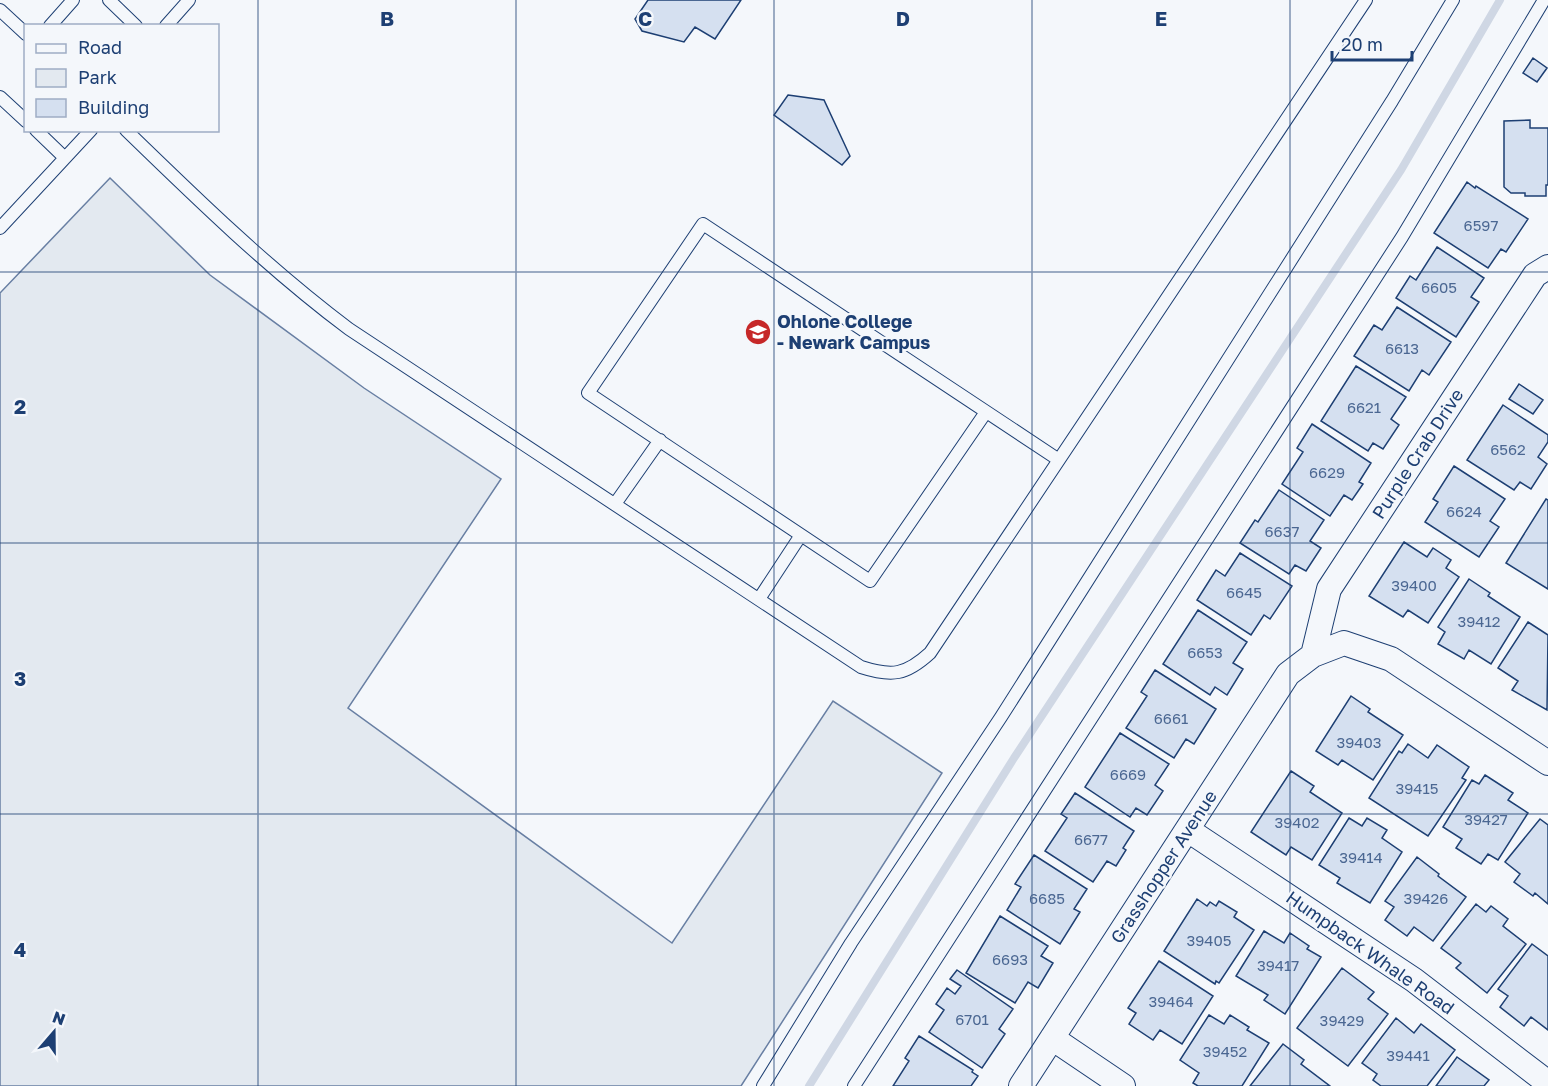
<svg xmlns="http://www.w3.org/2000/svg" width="1548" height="1086" viewBox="0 0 1548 1086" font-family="'Golos Text',sans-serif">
  <rect width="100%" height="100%" fill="#f4f7fb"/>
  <path fill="#e3e9f0" stroke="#687fa3" stroke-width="1.5" d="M110 178 210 275 364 388 501 479 348 708 672 943 833 701 942 773 741 1086H0V293Z"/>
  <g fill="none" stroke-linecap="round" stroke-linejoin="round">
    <path stroke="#cfd7e4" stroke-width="8" d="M809 1086 1014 758 1401 170 1500 0"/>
  </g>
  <path fill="#d5e0f0" stroke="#1d3f73" stroke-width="1.5" d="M648 0H741L715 39 695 27 684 42 642 31 635 19Z
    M1533 58 1547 68 1537 82 1523 73Z
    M788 95 824 100 850 156 842 165 774 115Z
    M1530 120V128H1548V185H1546V196H1525V193H1511L1504 187V121Z
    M1467 182 1475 188 1476 186 1528 219 1506 252 1501 249 1488 268 1434 233Z
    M1437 247 1484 278 1471 297 1479 302 1456 337 1396 298 1410 276 1416 280Z
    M1397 307 1451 342 1429 375 1422 370 1409 391 1354 356 1374 325 1382 330Z
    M1356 366 1406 397 1391 419 1399 425 1383 449 1373 443 1368 451 1321 421Z
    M1519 384 1543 400 1533 414 1509 399Z
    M1503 405 1548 435V442L1538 457 1547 464 1531 489 1520 482 1514 490 1467 460Z
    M1312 424 1371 463 1359 482 1363 484 1352 500 1344 495 1330 516 1282 484 1303 452 1297 448Z
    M1454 466 1505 499 1490 521 1499 527 1479 557 1425 522 1438 502 1433 499Z
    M1279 490 1324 520 1310 541 1321 548 1306 571 1295 565 1289 574 1240 543 1255 520 1258 522Z
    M1546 499 1548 500V589L1506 563Z
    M1404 542 1427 557 1433 548 1451 560 1446 568 1459 577 1428 623 1408 610 1403 617 1369 596Z
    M1240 553 1292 586 1270 619 1264 615 1251 635 1197 600 1216 570 1225 576Z
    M1469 579 1490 593 1488 596 1520 617 1491 664 1469 650 1464 659 1438 644 1445 632 1438 627Z
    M1198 610 1247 642 1233 663 1243 669 1227 695 1215 687 1210 695 1163 664Z
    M1528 622 1548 635 1547 710 1512 690 1518 681 1498 668Z
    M1155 670 1216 709 1194 744 1186 739 1174 758 1126 728 1147 696 1141 692Z
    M1351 696 1370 709 1368 712 1403 735 1373 780 1342 760 1338 765 1316 751Z
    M1120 733 1169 764 1155 785 1163 791 1147 815 1136 808 1130 817 1085 787Z
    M1408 744 1428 758 1437 745 1469 767 1462 778 1466 780 1428 836 1369 798 1399 751 1402 753Z
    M1291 771 1314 786 1310 792 1342 813 1312 860 1291 847 1286 855 1251 832Z
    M1485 775 1513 793 1508 800 1528 813 1498 860 1488 854 1481 864 1456 848 1462 839 1443 827 1472 780 1479 784Z
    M1075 793 1134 831 1123 848 1126 850 1116 866 1107 861 1093 882 1045 851 1067 818 1061 814Z
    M1349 818 1362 826 1367 818 1387 830 1382 838 1402 852 1370 903 1337 883 1340 878 1319 865Z
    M1540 819 1548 825V904L1535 893 1533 896 1514 882 1520 874 1505 862Z
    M1034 855 1087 889 1074 909 1080 912 1060 944 1007 910 1021 887 1015 884Z
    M1417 857 1439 874 1438 876 1466 897 1433 941 1414 927 1407 936 1385 920 1394 907 1385 901Z
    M1197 899 1207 906 1210 902 1216 906 1219 901 1237 912 1234 917 1254 930 1219 983 1216 981 1215 984 1164 951Z
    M1476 904 1486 912 1491 906 1508 919 1503 926 1526 944 1487 993 1456 968 1461 963 1441 948Z
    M1000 916 1048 946 1041 956 1053 963 1038 988 1028 982 1015 1003 966 973Z
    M1264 931 1284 943 1290 933 1309 946 1307 949 1321 957 1285 1014 1264 1000 1268 995 1236 976Z
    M1532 944 1548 956V1030L1531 1017 1524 1026 1500 1007 1508 996 1498 989Z
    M1159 961 1213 996 1182 1044 1160 1030 1153 1040 1129 1024 1136 1013 1128 1008Z
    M1342 968 1374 992 1368 999 1388 1014 1348 1066 1297 1028Z
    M957 970 1013 1009 999 1029 1005 1034 982 1068 929 1032 944 1010 936 1004 947 988 955 994 961 986 950 979Z
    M1209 1015 1224 1024 1230 1015 1249 1027 1247 1030 1269 1043 1242 1086H1198L1193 1083 1199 1073 1180 1060Z
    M1396 1018 1414 1033 1421 1024 1455 1050 1427 1086H1381L1373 1080 1377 1074 1362 1063Z
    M919 1036 973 1070 972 1072 978 1076 971 1086H893L909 1061 905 1058Z
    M1283 1044 1304 1060 1301 1064 1330 1086H1250Z
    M1457 1057 1489 1080 1484 1086H1436Z"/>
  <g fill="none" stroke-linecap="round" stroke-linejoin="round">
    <g stroke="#1d3f73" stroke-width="14">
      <path id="lane" d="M109 0 136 26
        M0 10 26 34
        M50 26 73 0
        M166 26 189 0
        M0 97 26 121
        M36 130 65 158
        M126 130C198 200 269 269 349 329L861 667C892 677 906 675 930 653L1366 0
        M0 228 91 130
        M986 412 870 581 588 393 703 224 1059 460
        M615 504 660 440
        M759 599 801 535
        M763 1086 851 943 1001 717 1392 101 1453 0
        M854 1086 1402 237 1544 0"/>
    </g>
    <g stroke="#1d3f73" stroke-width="26">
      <path id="street" d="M1313 655 1329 589 1535 275 1548 267
        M1188 830 1414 980 1548 1083
        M1052 1038 1123 1086
        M1021 1086 1288 674 1313 655 1344 643 1391 659 1548 763"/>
    </g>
    <use href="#lane" stroke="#f4f7fb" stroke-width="12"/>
    <use href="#street" stroke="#f4f7fb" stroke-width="24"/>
  </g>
  <path fill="none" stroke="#1d3f73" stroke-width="1.5" stroke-opacity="0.55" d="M258 0V1086M516 0V1086M774 0V1086M1032 0V1086M1290 0V1086M0 272H1548M0 543H1548M0 814H1548"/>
  <defs>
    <g id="university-disc" transform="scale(1.35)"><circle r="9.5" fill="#c62828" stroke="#f4f7fb"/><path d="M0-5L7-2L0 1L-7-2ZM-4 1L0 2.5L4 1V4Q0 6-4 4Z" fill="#fff"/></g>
  </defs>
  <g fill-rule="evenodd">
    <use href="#university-disc" x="758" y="332"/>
  </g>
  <g text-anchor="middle" stroke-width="4.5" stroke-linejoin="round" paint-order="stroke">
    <g font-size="15" fill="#4b6792">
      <text x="1481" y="231">6597</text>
      <text x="1439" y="293">6605</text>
      <text x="1402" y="354">6613</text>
      <text x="1364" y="413">6621</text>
      <text x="1508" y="455">6562</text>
      <text x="1327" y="478">6629</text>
      <text x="1464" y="517">6624</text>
      <text x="1282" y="537">6637</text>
      <text x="1414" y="591">39400</text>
      <text x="1244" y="598">6645</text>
      <text x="1479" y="627">39412</text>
      <text x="1205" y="658">6653</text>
      <text x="1171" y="724">6661</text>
      <text x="1359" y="748">39403</text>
      <text x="1128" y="780">6669</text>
      <text x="1417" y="794">39415</text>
      <text x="1486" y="825">39427</text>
      <text x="1297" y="828">39402</text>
      <text x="1091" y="845">6677</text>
      <text x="1361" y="863">39414</text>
      <text x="1047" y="904">6685</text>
      <text x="1426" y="904">39426</text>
      <text x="1209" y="946">39405</text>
      <text x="1010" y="965">6693</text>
      <text x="1278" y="971">39417</text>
      <text x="1171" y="1007">39464</text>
      <text x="972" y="1025">6701</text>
      <text x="1342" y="1026">39429</text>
      <text x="1225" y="1057">39452</text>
      <text x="1408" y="1061">39441</text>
    </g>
    <g font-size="18" font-weight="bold" fill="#1d3f73" stroke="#f4f7fb" text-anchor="start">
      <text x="777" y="328">Ohlone College<tspan x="777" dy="21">- Newark Campus</tspan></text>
    </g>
    <g font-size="18" fill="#1d3f73" stroke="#f4f7fb">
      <text transform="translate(1418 454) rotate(-57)" y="6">Purple Crab Drive</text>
      <text transform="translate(1164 867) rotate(-57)" y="6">Grasshopper Avenue</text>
      <text transform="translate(1370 953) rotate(35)" y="6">Humpback Whale Road</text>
    </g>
  </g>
  <g font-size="20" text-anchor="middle" font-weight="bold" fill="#1d3f73" stroke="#f4f7fb" stroke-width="4.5" stroke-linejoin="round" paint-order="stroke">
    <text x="387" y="26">B</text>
    <text x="645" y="26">C</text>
    <text x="903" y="26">D</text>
    <text x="1161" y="26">E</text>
    <text x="20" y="414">2</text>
    <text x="20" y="686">3</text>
    <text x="20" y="957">4</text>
  </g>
  <rect x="24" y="24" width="195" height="108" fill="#f4f7fb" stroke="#9eadc5" stroke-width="1.5"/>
  <rect x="36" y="44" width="30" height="9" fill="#f4f7fb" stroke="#9eadc5" stroke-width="1.5"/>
  <text x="78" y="54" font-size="18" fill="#1d3f73">Road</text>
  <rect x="36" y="69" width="30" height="18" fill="#e3e9f0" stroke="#9eadc5" stroke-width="1.5"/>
  <text x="78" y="84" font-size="18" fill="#1d3f73">Park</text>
  <rect x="36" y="99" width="30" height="18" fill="#d5e0f0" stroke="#9eadc5" stroke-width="1.5"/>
  <text x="78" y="114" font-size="18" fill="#1d3f73">Building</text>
  <g transform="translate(54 1032) rotate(20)" stroke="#f4f7fb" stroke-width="4.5" paint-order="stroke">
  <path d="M0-4.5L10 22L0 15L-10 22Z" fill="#1d3f73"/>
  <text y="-9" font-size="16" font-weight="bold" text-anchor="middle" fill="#1d3f73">N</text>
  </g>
  <path d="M1332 51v9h80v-9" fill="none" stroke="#1d3f73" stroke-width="3"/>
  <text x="1341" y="51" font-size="18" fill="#1d3f73" stroke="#f4f7fb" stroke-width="4.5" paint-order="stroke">20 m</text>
</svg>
